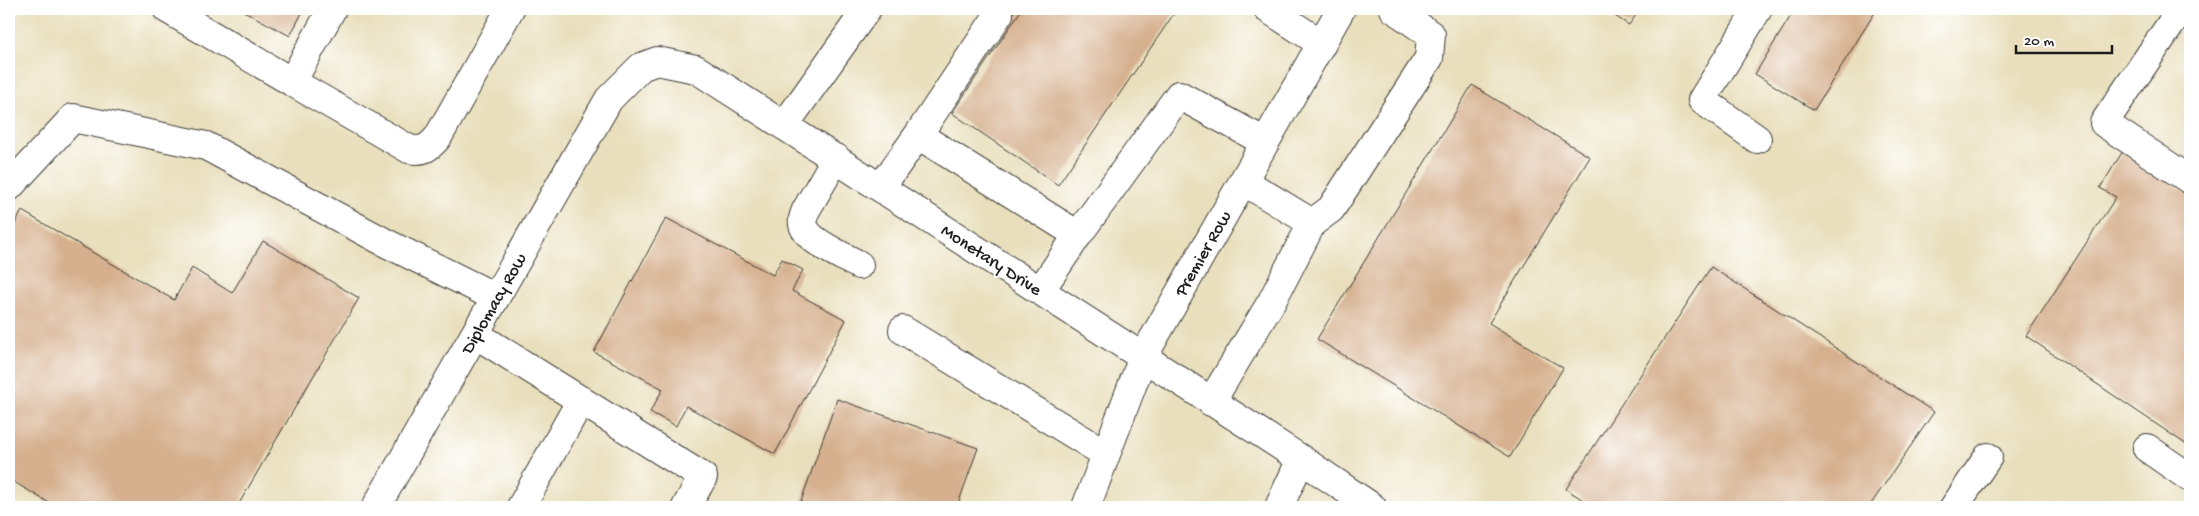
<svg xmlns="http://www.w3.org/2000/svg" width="2199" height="516" viewBox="0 0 2199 516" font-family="'Gochi Hand',sans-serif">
  <rect width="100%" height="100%" fill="#fff"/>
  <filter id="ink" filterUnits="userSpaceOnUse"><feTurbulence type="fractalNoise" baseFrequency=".02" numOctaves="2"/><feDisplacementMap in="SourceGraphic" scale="10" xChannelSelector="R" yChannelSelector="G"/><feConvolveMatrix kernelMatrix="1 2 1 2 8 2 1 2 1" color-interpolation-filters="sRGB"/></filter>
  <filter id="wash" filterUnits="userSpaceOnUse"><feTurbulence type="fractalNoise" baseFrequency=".0096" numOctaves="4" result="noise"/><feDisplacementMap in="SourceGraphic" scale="20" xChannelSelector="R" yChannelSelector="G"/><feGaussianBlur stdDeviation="1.12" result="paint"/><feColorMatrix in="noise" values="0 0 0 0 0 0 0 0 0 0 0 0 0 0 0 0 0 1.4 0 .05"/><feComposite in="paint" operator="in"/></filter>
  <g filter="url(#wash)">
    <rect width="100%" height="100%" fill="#e9dfbc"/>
    <g id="blocks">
      <path fill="#d6b08e" d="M240 9H304L290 36Z
        M1022 9H1177L1058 185 952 113Z
        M1604 9H1640L1629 25Z
        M1795 9H1877L1814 110 1755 74Z
        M1472 85 1590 157 1489 323 1563 368 1510 457 1317 339Z
        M2123 151 2190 195V447L2026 336 2116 197 2100 188Z
        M22 211 174 300 192 268 232 293 263 241 359 298 237 507H56L9 479V234Z
        M666 218 773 275 782 259 803 270 792 291 846 320 775 454 686 406 676 426 650 412 663 389 594 352Z
        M1711 267 1934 412 1869 507H1594L1566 489Z
        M837 399 978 448 957 507H799Z"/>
    </g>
  </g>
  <g filter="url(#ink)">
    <use href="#blocks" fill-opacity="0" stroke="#3b3934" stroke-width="1"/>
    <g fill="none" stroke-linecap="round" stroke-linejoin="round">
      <g stroke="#3b3934" stroke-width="30">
        <path id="minor" d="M167 9 292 82 332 9
          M1268 9 1322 44
          M2181 9 2104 123 2190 180
          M292 82 409 149C423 152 429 148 438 137L510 9
          M784 126 867 9
          M918 135 999 14
          M1757 139 1702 100 1758 9
          M836 158 806 210C803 217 801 223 805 229 812 243 845 257 859 265
          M1243 181 1312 223 1331 209 1429 58 1431 35 1394 9
          M9 187 73 118 206 146 388 244 495 297
          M881 187 918 135 1078 235 1040 291
          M1078 235 1179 95 1265 142
          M903 330 1106 454
          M475 334 703 477 686 507
          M1211 402 1272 301 1312 223
          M2147 448 2190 478
          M376 507 609 99 641 67 657 61 696 69 1301 459 1372 507
          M521 507 581 400
          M1086 507 1143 357 1341 9
          M1279 507 1301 459
          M1954 507 1988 457"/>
      </g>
      <use href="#minor" stroke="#fff" stroke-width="28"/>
    </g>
  </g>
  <g text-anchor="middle" stroke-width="4" stroke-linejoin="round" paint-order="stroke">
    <g font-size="18" fill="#1c1c1c" stroke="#fff">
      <text transform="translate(1202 253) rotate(-60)" y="6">Premier Row</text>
      <text transform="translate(992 259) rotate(33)" y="6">Monetary Drive</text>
      <text transform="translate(493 303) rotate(-60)" y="6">Diplomacy Row</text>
    </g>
  </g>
  <rect width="2199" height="516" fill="none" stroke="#fff" stroke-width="30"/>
  <path d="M2016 45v8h96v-8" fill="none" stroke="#1c1c1c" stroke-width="2.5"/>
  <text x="2024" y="45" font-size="15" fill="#1c1c1c" stroke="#ffffff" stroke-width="4" paint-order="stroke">20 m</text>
</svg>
